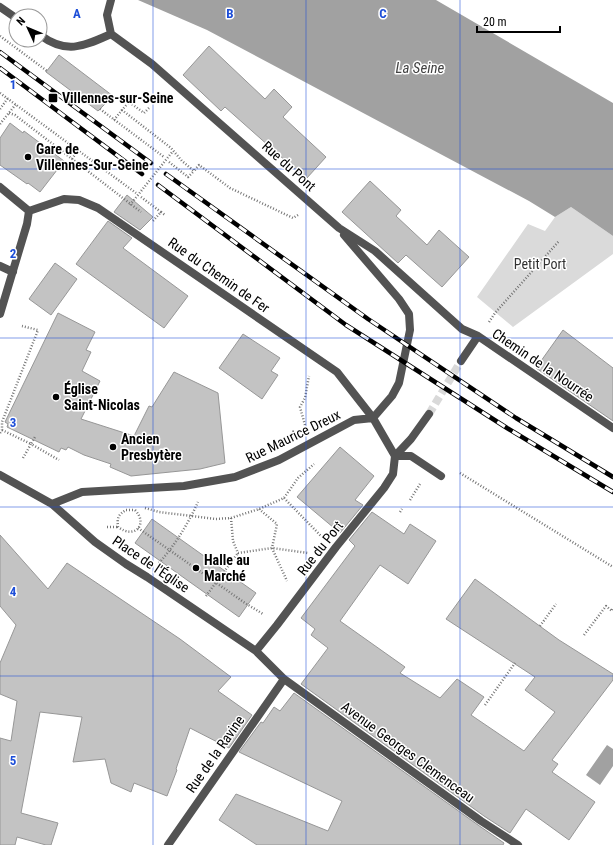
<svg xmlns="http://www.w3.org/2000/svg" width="613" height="845" viewBox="0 0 613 845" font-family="'Roboto Condensed',sans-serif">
  <rect width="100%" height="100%" fill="#fff"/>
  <path fill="#dadada" d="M571 207 613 236V254L513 327 477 297 528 224 545 231 555 217Z"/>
  <path fill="#a1a1a1" d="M138 0H436L613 103V236L571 207 555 217 529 201 207 30Z
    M607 745 613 749V766L600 785 586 775Z"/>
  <path fill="#c3c3c3" stroke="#979797" d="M209 46 265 99 274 89 292 107 283 117 326 157 306 179 225 107 221 111 183 75Z
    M59 55 113 96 98 111 46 72Z
    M10 123 23 133 24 131 64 161 40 192 28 183 27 184 0 165V138Z
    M370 181 401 210 396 216 427 245 439 230 469 257 442 287 406 255 398 263 342 212Z
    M127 195 153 217 140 230 114 212Z
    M108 221 132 238 123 248 188 296 164 328 76 264Z
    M55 263 77 279 51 315 29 299Z
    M58 313 95 332 86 350 91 352 82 371 100 381 81 419 134 436 149 406 152 407 174 372 218 393 225 463 200 469 131 476 110 467 111 464 84 455 68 447 66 450 61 448 59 452 7 427 8 424 5 422Z
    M563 330 613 368V421L536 368Z
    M243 334 280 358 271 371 278 375 262 399 219 368Z
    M340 447 374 476 355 500 363 505 340 533 297 497Z
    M372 512 404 534 410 524 436 541 408 584 380 565 340 621 405 667 400 673 440 698 457 679 484 697 471 715 524 751 555 712 525 690 535 677 446 619 475 579 559 640 613 674V680L552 760 558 764 552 772 595 802 569 840 526 809 510 833 484 816 301 684 328 648 311 635 315 629 301 618 355 546 349 540Z
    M152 519 256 593 239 617 135 543Z
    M0 535 48 589 67 563 180 639 231 677 218 691 252 715 229 748 190 728 176 769 177 770 167 796 134 783 131 792 111 783 105 759 73 762 82 717 40 712 21 813 58 823 51 845H46L17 837 15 845H0V738L11 741 17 701 0 694V663L16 625 0 606Z
    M294 693 478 825 504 843 503 845H257L219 820 236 794 328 831 342 801 239 752 261 722 263 723 274 707 280 711Z"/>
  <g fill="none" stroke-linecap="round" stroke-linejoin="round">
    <path stroke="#d9d9d9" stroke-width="8" stroke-dasharray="8 4" stroke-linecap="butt" d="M429 414 461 361"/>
    <path stroke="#757575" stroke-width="2.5" stroke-dasharray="1 2" stroke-linecap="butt" d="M0 36 47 71
      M0 93 136 193
      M149 108 144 113 129 102 122 110 171 148 182 161 194 171 199 165 230 188 293 218 298 215
      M0 109 8 98
      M100 109 164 157
      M9 113 15 115 141 212
      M114 120 122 110
      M0 124 16 104
      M72 159 78 150
      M169 162 188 177 194 171
      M141 197 161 212 152 222
      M130 205 173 151
      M161 212 165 215
      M489 322 495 313 559 241
      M305 425 300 407 305 398 309 376
      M2 430 31 444 35 437
      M0 433 2 430V422L38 330 22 326
      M23 458 31 444 59 460
      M460 473 613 567
      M284 498 321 536
      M410 500 420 484
      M145 508 159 512 216 519 231 518 259 509 284 498 298 478 314 464
      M259 509 277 524 272 548 287 581
      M126 510H135C148 523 136 540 118 527 117 518 118 515 126 510Z
      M400 512 402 509
      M231 518 233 541 238 553 272 548 308 553
      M107 527H118
      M138 528 245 603 263 614
      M159 563C175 545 188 524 198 502
      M206 596 238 553
      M540 626 556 604
      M584 635 606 606 612 611 613 609
      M485 705 515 663"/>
    <path stroke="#535353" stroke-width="8" d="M395 456H411L441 476"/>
    <path stroke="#535353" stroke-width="8" d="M111 0 107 15 111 34 152 64 339 228 375 251 462 329 478 336 613 428
      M0 7 16 18
      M40 35C67 55 84 46 111 34
      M0 187 29 211 27 224 0 314
      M29 211 64 199 79 200 98 208 337 372 373 418 395 456 393 474 384 488 336 547 277 625 256 651
      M0 266 13 272
      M461 361 478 336
      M395 456 411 439 429 414
      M0 475 52 504 95 542 126 564 147 577 256 651 284 679 481 821 518 845
      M52 504 82 492 184 486 235 477 279 460 354 420 373 418 392 396 399 383 410 330 409 314 399 299 344 235
      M168 845 284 679"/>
    <g stroke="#000" stroke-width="4.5">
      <path id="rail" d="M0 52 151 163
        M0 68 142 174
        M166 174 368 319 516 418 613 477
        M158 185 346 325 507 428 613 492"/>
    </g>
    <use href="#rail" stroke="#fff" stroke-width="3" stroke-dasharray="9" stroke-linecap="butt"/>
  </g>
  <path fill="none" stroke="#1d4ed8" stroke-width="1" stroke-opacity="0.55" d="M153 0V845M306 0V845M460 0V845M0 169H613M0 338H613M0 507H613M0 676H613"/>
  <g fill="#000" stroke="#fff" stroke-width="1.5">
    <rect x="48" y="93" width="10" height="10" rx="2"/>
    <circle cx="28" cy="157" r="4"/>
    <circle cx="56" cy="397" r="4"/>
    <circle cx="113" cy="447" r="4"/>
    <circle cx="196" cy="568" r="4"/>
  </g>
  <g text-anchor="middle" stroke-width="3" stroke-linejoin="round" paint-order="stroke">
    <g font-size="14" font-weight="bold" fill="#000" stroke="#fff" text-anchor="start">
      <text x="62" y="103">Villennes-sur-Seine</text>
      <text x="36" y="154">Gare de<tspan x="36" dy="16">Villennes-Sur-Seine</tspan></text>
      <text x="64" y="394">Église<tspan x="64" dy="16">Saint-Nicolas</tspan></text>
      <text x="121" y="444">Ancien<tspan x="121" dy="16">Presbytère</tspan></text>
      <text x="204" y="565">Halle au<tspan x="204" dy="16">Marché</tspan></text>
    </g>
    <g font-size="14" fill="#000" stroke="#fff">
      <text transform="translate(289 166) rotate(42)" y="5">Rue du Pont</text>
      <text transform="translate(219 275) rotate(35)" y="5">Rue du Chemin de Fer</text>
      <text transform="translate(543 365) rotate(34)" y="5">Chemin de la Nourrée</text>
      <text transform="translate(293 436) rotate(-26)" y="5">Rue Maurice Dreux</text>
      <text transform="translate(320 548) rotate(-52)" y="5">Rue du Port</text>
      <text transform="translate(151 564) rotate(34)" y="5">Place de l'Église</text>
      <text transform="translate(408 752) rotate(36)" y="5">Avenue Georges Clemenceau</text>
      <text transform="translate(215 754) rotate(-55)" y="5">Rue de la Ravine</text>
    </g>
    <g font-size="14" fill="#313131" stroke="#fff">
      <text x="540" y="269">Petit Port</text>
    </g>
    <g font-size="15" font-style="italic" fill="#424242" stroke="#fff">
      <text x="420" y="73">La Seine</text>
    </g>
  </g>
  <g font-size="13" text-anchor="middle" font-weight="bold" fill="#1d4ed8" stroke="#fff" stroke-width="3" stroke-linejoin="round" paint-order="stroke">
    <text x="77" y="18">A</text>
    <text x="230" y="18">B</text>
    <text x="383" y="18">C</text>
    <text x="13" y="89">1</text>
    <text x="13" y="258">2</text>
    <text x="13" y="427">3</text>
    <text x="13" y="596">4</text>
    <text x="13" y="765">5</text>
  </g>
  <g transform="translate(28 28) rotate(314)"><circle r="19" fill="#ffffff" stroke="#999999"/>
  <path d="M0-3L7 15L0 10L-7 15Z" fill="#000000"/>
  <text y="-6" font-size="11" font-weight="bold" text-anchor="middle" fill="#000000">N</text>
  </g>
  <path d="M477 26v6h83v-6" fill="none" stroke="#000000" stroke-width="2"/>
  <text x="483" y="26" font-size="12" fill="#000000" stroke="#ffffff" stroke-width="3" paint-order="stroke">20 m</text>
</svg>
